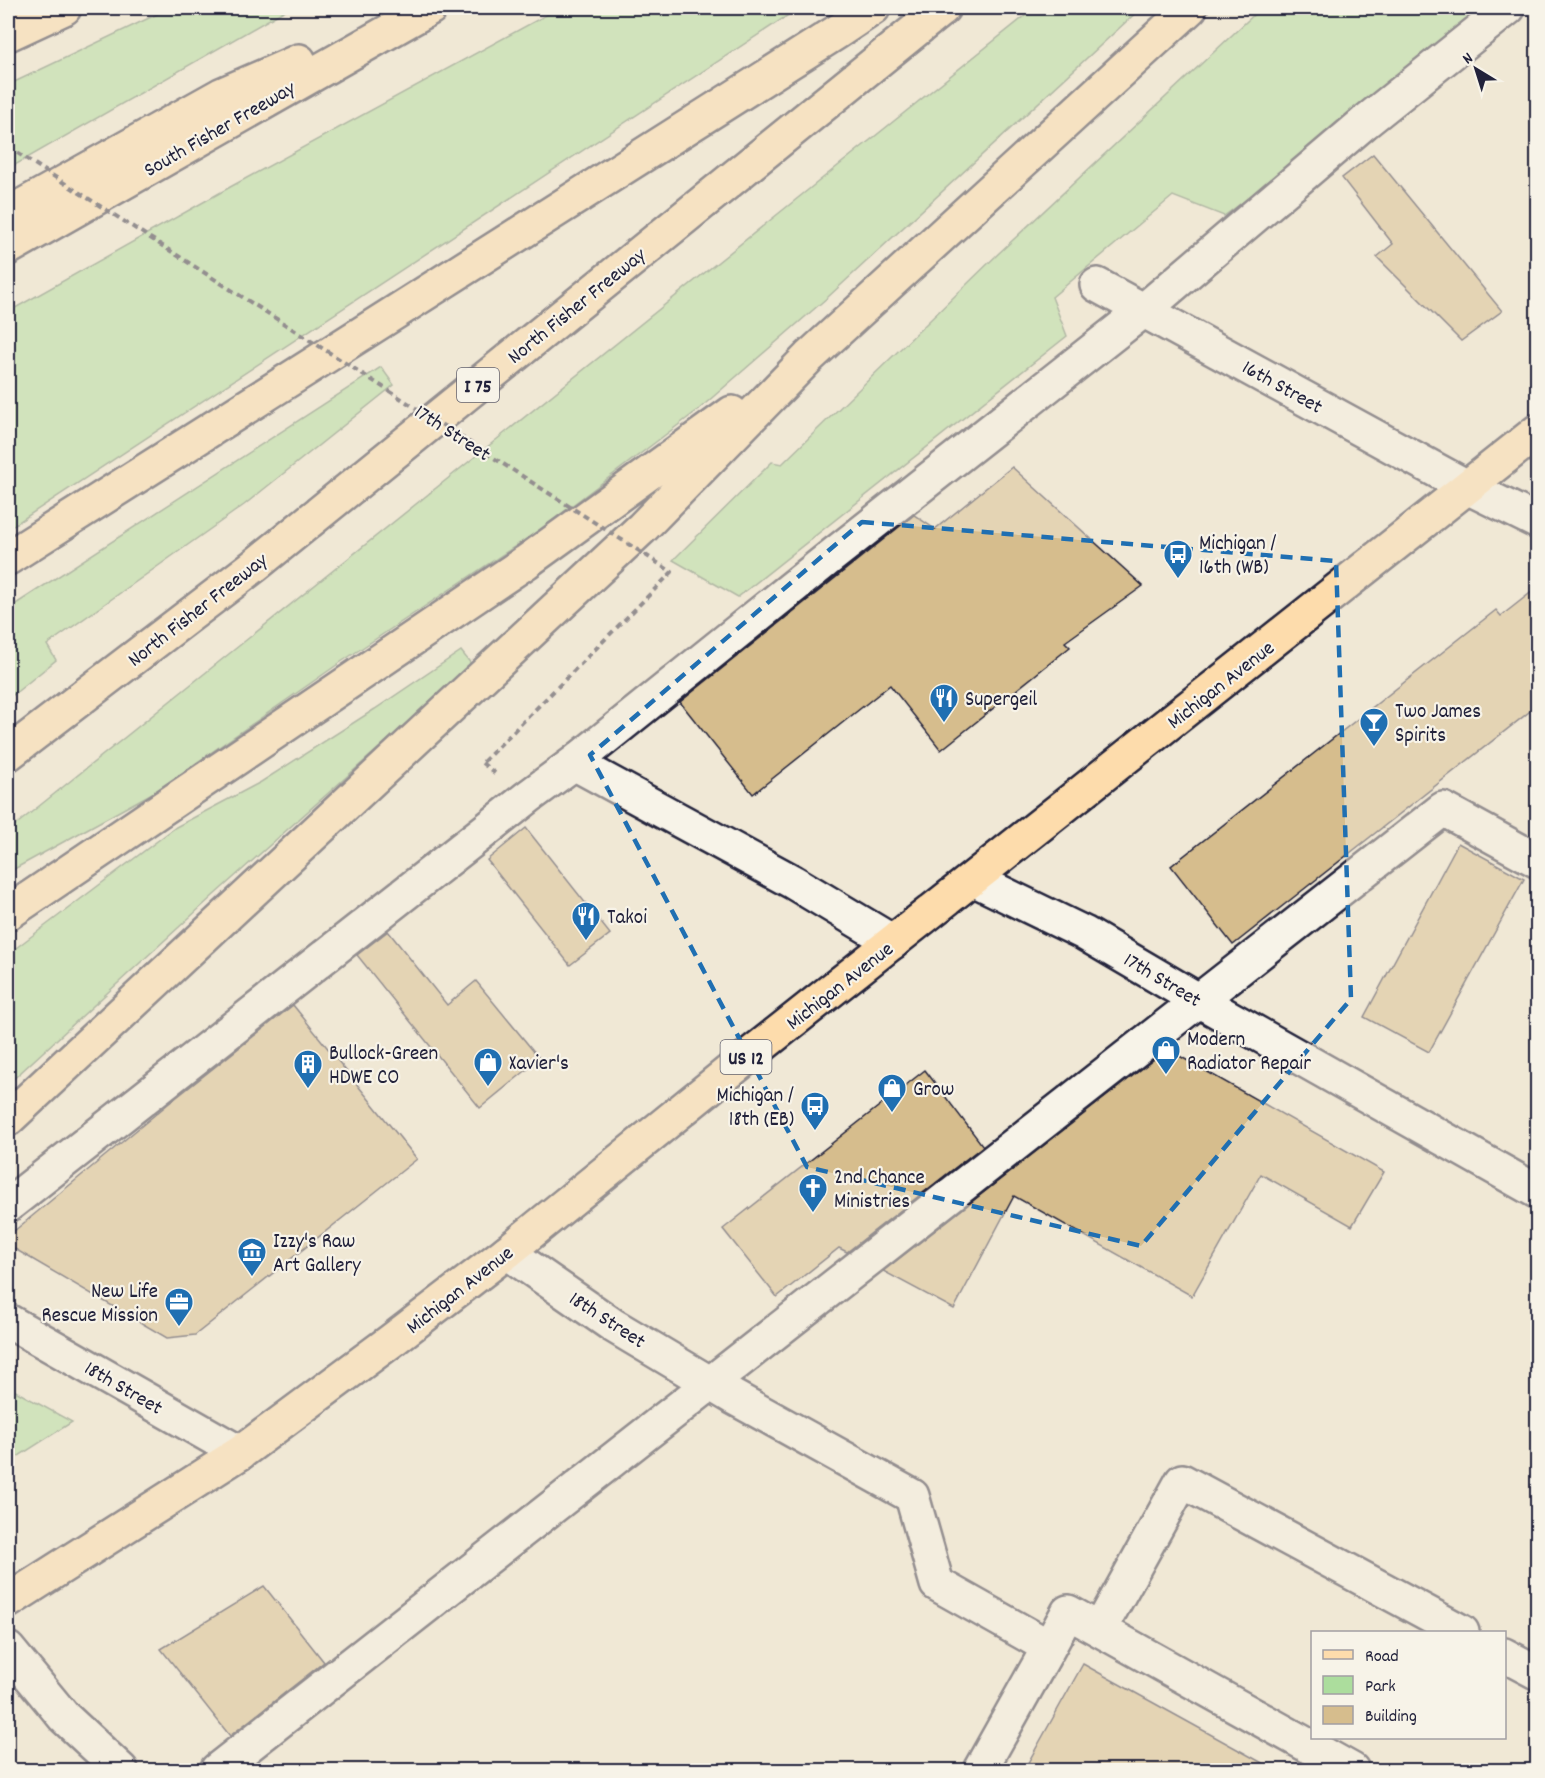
<svg xmlns="http://www.w3.org/2000/svg" width="1545" height="1778" viewBox="0 0 1545 1778" font-family="Dekko,sans-serif">
  <rect width="100%" height="100%" fill="#f0e8d6"/>
  <filter id="ink" filterUnits="userSpaceOnUse"><feTurbulence type="fractalNoise" baseFrequency=".0167" numOctaves="2"/><feDisplacementMap in="SourceGraphic" scale="12" xChannelSelector="R" yChannelSelector="G"/><feConvolveMatrix kernelMatrix="1 2 1 2 8 2 1 2 1" color-interpolation-filters="sRGB"/></filter>
  <g filter="url(#ink)">
    <path fill="#acdd9d" stroke="#67806c" stroke-width="1.5" d="M170 8H289L8 169V85Z
      M559 8H799L8 529V312L232 186Z
      M1035 8H1141L828 297 698 410 541 529 341 662 156 791 16 868 8 874V831Z
      M1261 8H1497L1354 120 1224 216 1173 196 1052 297 1067 336 738 597 673 560 772 462 782 464 999 253Z
      M381 367 394 385 244 505 47 645 56 660 8 699V609Z
      M461 651 472 665 214 895 8 1084V954L176 827 261 782 375 709Z
      M8 1387 72 1422 8 1463Z"/>
    <path fill="#d6bd8d" stroke="#22223b" stroke-width="1.5" d="M1373 154 1502 311 1461 341 1377 257 1393 244 1342 178Z
      M1012 467 1143 586 1065 642 1070 647 941 750 890 685 753 794 680 702 914 515 935 529Z
      M1538 587V705L1233 945 1171 866 1496 610 1501 616Z
      M526 828 610 934 570 965 487 860Z
      M1458 843 1524 879 1429 1052 1364 1017Z
      M388 931 447 1005 476 981 540 1059 480 1108 357 955Z
      M293 1005 417 1159 195 1335 167 1338 8 1245V1236L168 1104Z
      M1167 1049 1384 1172 1352 1226 1261 1174 1192 1296 1014 1196 954 1309 883 1271Z
      M925 1070 983 1146 847 1252 839 1248 777 1297 723 1229Z
      M264 1586 324 1662 230 1736 161 1649Z
      M1083 1664 1275 1770H1024Z"/>
    <g fill="none" stroke-linecap="round" stroke-linejoin="round">
      <g stroke="#22223b" stroke-width="38">
        <path id="minor" d="M1097 285 1467 487 1538 522
          M574 763 793 882 893 942
          M973 879 1084 933 1198 1000 1538 1192
          M8 1205 528 797 574 763 828 559 1144 310 1364 123 1508 8
          M507 1252 614 1326 733 1397 912 1496 937 1584 1049 1647 980 1770
          M8 1321 240 1453
          M1100 1629 1182 1481 1462 1632
          M1049 1647 1068 1612 1352 1770
          M8 1649 64 1717 121 1770
          M1504 1655 1538 1673
          M217 1770 1443 809 1538 861"/>
      </g>
      <g stroke="#22223b" stroke-width="38">
        <path id="major" d="M8 1601 240 1453 391 1341 507 1252 751 1054 1538 431"/>
      </g>
      <g stroke="#22223b" stroke-width="38">
        <path id="highway" d="M8 34 64 8
          M8 214 221 95 299 61
          M8 248 430 8
          M8 558 837 32 873 8
          M8 754 254 566 943 8
          M8 913 526 562 732 413
          M8 1119 642 528 809 357 1190 8"/>
      </g>
      <path stroke="#22223b" stroke-width="4" stroke-dasharray="6 4.5" stroke-linecap="butt" d="M482 763 496 774"/>
      <use href="#minor" stroke="#f7f3e8" stroke-width="33"/>
      <use href="#major" stroke="#fddcac" stroke-width="33"/>
      <use href="#highway" stroke="#fddcac" stroke-width="33"/>
      <path stroke="#22223b" stroke-width="4" stroke-dasharray="6 4.5" stroke-linecap="butt" d="M8 147 672 572 482 763"/>
    </g>
  </g>
  <path d="M0 0H1545V1778H0ZM862 522 1336 561 1351 999 1141 1246 807 1167 590 755Z" fill="#f0e8d6" fill-opacity=".55" fill-rule="evenodd"/>
  <path fill="none" stroke="#1f6fb2" stroke-width="4.5" stroke-dasharray="12 8" stroke-linejoin="round" d="M862 522 1336 561 1351 999 1141 1246 807 1167 590 755Z"/>
  <defs>
    <g id="bus-pin" transform="scale(1.5)"><path d="M0 17L-7.5 6A9.5 9.5 0 1 1 7.5 6Z" fill="#1f6fb2" stroke="#f7f3e8"/><path d="M-5-6H5V4H4V6H2V4H-2V6H-4V4H-5ZM-3.5-4V0h7V-4ZM-3.5 1.2v1.5H-2V1.2ZM2 1.2v1.5H3.5V1.2Z" fill="#fff"/></g>
    <g id="restaurant-pin" transform="scale(1.5)"><path d="M0 17L-7.5 6A9.5 9.5 0 1 1 7.5 6Z" fill="#1f6fb2" stroke="#f7f3e8"/><path d="M-5-6h1v4h1v-4h1v4h1v-4h1v5L-1.5 .5V6h-2V.5L-5-1ZM5-6V6H3V1.5H1.5Q1.5-4 5-6Z" fill="#fff"/></g>
    <g id="bar-pin" transform="scale(1.5)"><path d="M0 17L-7.5 6A9.5 9.5 0 1 1 7.5 6Z" fill="#1f6fb2" stroke="#f7f3e8"/><path d="M-6-5H6L.8 .8V4.5H3.5V6h-7V4.5H-.8V.8Z" fill="#fff"/></g>
    <g id="shop-pin" transform="scale(1.5)"><path d="M0 17L-7.5 6A9.5 9.5 0 1 1 7.5 6Z" fill="#1f6fb2" stroke="#f7f3e8"/><path d="M-5-2.5h2.3a2.7 3.5 0 0 1 5.4 0H5L5.5 6h-11ZM-1.5-2.5h3a1.5 2.3 0 0 0-3 0Z" fill="#fff"/></g>
    <g id="building-pin" transform="scale(1.5)"><path d="M0 17L-7.5 6A9.5 9.5 0 1 1 7.5 6Z" fill="#1f6fb2" stroke="#f7f3e8"/><path d="M-4-6H4V6H1V3H-1V6H-4ZM-2.5-4.3h1.7v1.8h-1.7ZM.8-4.3h1.7v1.8H.8ZM-2.5-1h1.7V.8h-1.7ZM.8-1h1.7V.8H.8Z" fill="#fff"/></g>
    <g id="church-pin" transform="scale(1.5)"><path d="M0 17L-7.5 6A9.5 9.5 0 1 1 7.5 6Z" fill="#1f6fb2" stroke="#f7f3e8"/><path d="M-1.2-6h2.4v3.5h3.3v2.4h-3.3V6h-2.4V-.1h-3.3v-2.4h3.3Z" fill="#fff"/></g>
    <g id="museum-pin" transform="scale(1.5)"><path d="M0 17L-7.5 6A9.5 9.5 0 1 1 7.5 6Z" fill="#1f6fb2" stroke="#f7f3e8"/><path d="M0-6L6-3V-2H-6V-3ZM-5-1h2V3h-2ZM-1-1h2V3h-2ZM3-1h2V3H3ZM-6 4H6V6H-6Z" fill="#fff"/></g>
    <g id="office-pin" transform="scale(1.5)"><path d="M0 17L-7.5 6A9.5 9.5 0 1 1 7.5 6Z" fill="#1f6fb2" stroke="#f7f3e8"/><path d="M-6-3h4V-5.5h4V-3h4V5H-6ZM-1-4.5V-3h2v-1.5ZM-6 0V1H6V0Z" fill="#fff"/></g>
  </defs>
  <g fill-rule="evenodd">
    <use href="#bus-pin" x="1178" y="554"/>
    <use href="#restaurant-pin" x="944" y="698"/>
    <use href="#bar-pin" x="1374" y="722"/>
    <use href="#restaurant-pin" x="586" y="916"/>
    <use href="#shop-pin" x="1166" y="1050"/>
    <use href="#shop-pin" x="488" y="1062"/>
    <use href="#building-pin" x="308" y="1064"/>
    <use href="#shop-pin" x="892" y="1088"/>
    <use href="#bus-pin" x="815" y="1106"/>
    <use href="#church-pin" x="813" y="1188"/>
    <use href="#museum-pin" x="252" y="1252"/>
    <use href="#office-pin" x="179" y="1302"/>
  </g>
  <g text-anchor="middle" stroke-width="4.5" stroke-linejoin="round" paint-order="stroke">
    <g fill="#f7f3e8" stroke="#62616f" stroke-width="1.5">
      <rect x="457" y="368" width="42" height="34" rx="4.5"/>
      <rect x="720.5" y="1040" width="51" height="34" rx="4.5"/>
    </g>
    <g font-size="20" font-weight="bold" fill="#22223b">
      <text x="478" y="392">I 75</text>
      <text x="746" y="1064">US 12</text>
    </g>
    <g font-size="21" fill="#22223b" stroke="#f7f3e8">
      <text transform="translate(219 128) rotate(-30)" y="7">South Fisher Freeway</text>
      <text transform="translate(576 305) rotate(-39)" y="7">North Fisher Freeway</text>
      <text transform="translate(1283 386) rotate(29)" y="7">16th Street</text>
      <text transform="translate(453 432) rotate(33)" y="7">17th Street</text>
      <text transform="translate(197 609) rotate(-38)" y="7">North Fisher Freeway</text>
      <text transform="translate(1220 684) rotate(-38)" y="7">Michigan Avenue</text>
      <text transform="translate(1163 979) rotate(31)" y="7">17th Street</text>
      <text transform="translate(839 985) rotate(-38)" y="7">Michigan Avenue</text>
      <text transform="translate(459 1289) rotate(-38)" y="7">Michigan Avenue</text>
      <text transform="translate(608 1319) rotate(33)" y="7">18th Street</text>
      <text transform="translate(124 1387) rotate(30)" y="7">18th Street</text>
    </g>
    <g font-size="21" fill="#22223b" stroke="#f7f3e8" text-anchor="start">
      <text x="1199" y="549">Michigan /<tspan x="1199" dy="24">16th (WB)</tspan></text>
      <text x="965" y="705">Supergeil</text>
      <text x="1395" y="717">Two James<tspan x="1395" dy="24">Spirits</tspan></text>
      <text x="607" y="923">Takoi</text>
      <text x="1187" y="1045">Modern<tspan x="1187" dy="24">Radiator Repair</tspan></text>
      <text x="329" y="1059">Bullock-Green<tspan x="329" dy="24">HDWE CO</tspan></text>
      <text x="509" y="1069">Xavier's</text>
      <text x="913" y="1095">Grow</text>
      <text x="794" y="1101" text-anchor="end">Michigan /<tspan x="794" dy="24">18th (EB)</tspan></text>
      <text x="834" y="1183">2nd Chance<tspan x="834" dy="24">Ministries</tspan></text>
      <text x="273" y="1247">Izzy's Raw<tspan x="273" dy="24">Art Gallery</tspan></text>
      <text x="158" y="1297" text-anchor="end">New Life<tspan x="158" dy="24">Rescue Mission</tspan></text>
    </g>
  </g>
  <rect width="1545" height="1778" fill="none" stroke="#f7f3e8" stroke-width="30"/>
  <rect x="15" y="15" width="1515" height="1748" fill="none" stroke="#22223b" stroke-width="2" filter="url(#ink)"/>
  <rect x="1311" y="1631" width="195" height="108" fill="#f7f3e8" stroke="#a29fa3" stroke-width="1.5"/>
  <rect x="1323" y="1650" width="30" height="9" fill="#fddcac" stroke="#a29fa3" stroke-width="1.5"/>
  <text x="1365" y="1661" font-size="18" fill="#22223b">Road</text>
  <rect x="1323" y="1676" width="30" height="18" fill="#acdd9d" stroke="#a29fa3" stroke-width="1.5"/>
  <text x="1365" y="1691" font-size="18" fill="#22223b">Park</text>
  <rect x="1323" y="1706" width="30" height="18" fill="#d6bd8d" stroke="#a29fa3" stroke-width="1.5"/>
  <text x="1365" y="1721" font-size="18" fill="#22223b">Building</text>
  <g transform="translate(1476 69) rotate(322)" stroke="#f7f3e8" stroke-width="4.5" paint-order="stroke">
  <path d="M0-4.5L10 22L0 15L-10 22Z" fill="#22223b"/>
  <text y="-9" font-size="16" font-weight="bold" text-anchor="middle" fill="#22223b">N</text>
  </g>
</svg>
